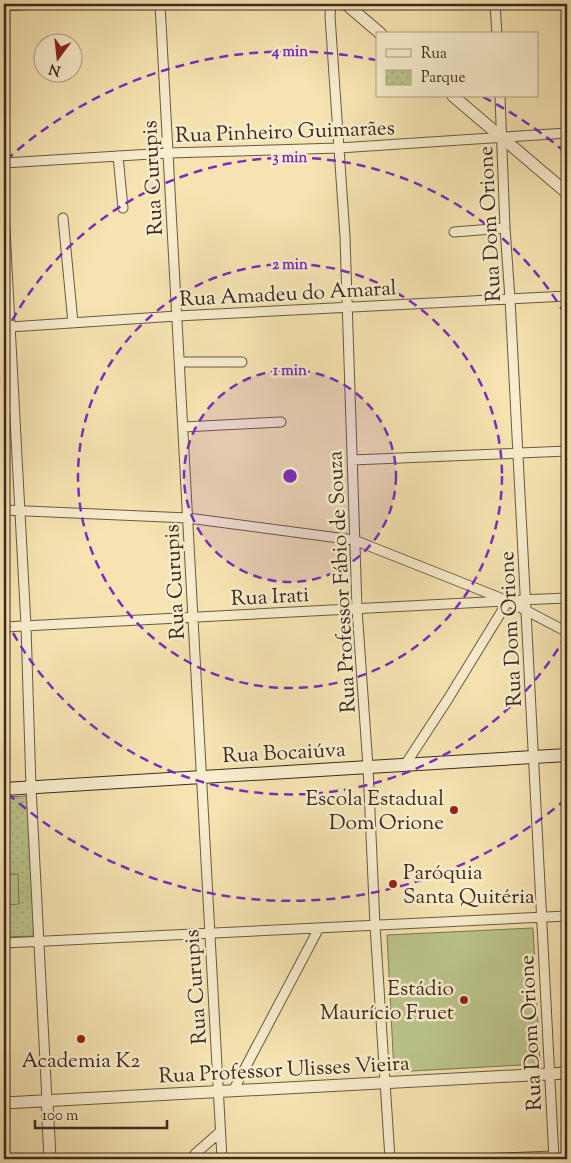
<svg xmlns="http://www.w3.org/2000/svg" width="571" height="1163" viewBox="0 0 571 1163" font-family="'Sorts Mill Goudy',serif">
  <defs>
    <pattern id="park-dots" width="8" height="8" patternUnits="userSpaceOnUse" patternTransform="scale(1.25)"><rect width="8" height="8" fill="#bbc48c"/><path d="M2 2h.1M6 6h.1" fill="none" stroke="#a2a878" stroke-width="1.8" stroke-linecap="round"/></pattern>
  </defs>
  <rect width="100%" height="100%" fill="#f5e4b1"/>
  <filter id="stains"><feTurbulence type="fractalNoise" baseFrequency=".004" numOctaves="4"/><feColorMatrix values="0 0 0 0 .2 0 0 0 0 .09 0 0 0 0 .02 0 0 0 .5 -.17"/></filter>
  <radialGradient id="worn" r=".72"><stop offset=".6" stop-color="#630" stop-opacity="0"/><stop offset="1" stop-color="#630" stop-opacity=".3"/></radialGradient>
  <path fill="url(#park-dots)" stroke="#7c7656" d="M28 796 35 936 4 937V797Z"/>
  <path fill="#bbc48c" stroke="#7c7656" d="M18 874 19 904 4 905V875Z
    M533 928 540 1064 394 1072 387 935Z"/>
  <g fill="none" stroke-linecap="round" stroke-linejoin="round">
    <g stroke="#6b5845" stroke-width="11">
      <path id="minor" d="M160 4 222 1159
        M331 4 330 16 345 237 357 609 368 767 375 926 390 1159
        M495 4 497 34
        M4 6 37 4
        M500 96 505 228 510 299 554 1159
        M118 156 123 208
        M4 163 168 153 339 148 567 133
        M4 211 26 626 31 787 47 1101
        M63 218 73 323
        M454 232 505 228
        M10 327 177 316 567 296
        M180 362H242
        M183 427 281 422
        M352 460 567 451
        M4 510 188 518 354 540 508 601 567 632
        M520 600 567 598
        M4 627 505 601
        M405 765 448 699 508 601
        M4 943 567 916
        M233 1091 319 928
        M192 1159 195 1154 220 1132
        M475 1159 554 1156"/>
    </g>
    <g stroke="#6b5845" stroke-width="13">
      <path id="tertiary" d="M346 4 381 34
        M453 96 567 193
        M47 1101 50 1159
        M4 1103 567 1073"/>
    </g>
    <g stroke="#3d2921" stroke-width="14">
      <path id="secondary" d="M4 789 567 755"/>
    </g>
    <use href="#minor" stroke="#f8edcc" stroke-width="9"/>
    <use href="#tertiary" stroke="#f8edcc" stroke-width="11"/>
    <use href="#secondary" stroke="#f8edcc" stroke-width="12"/>
  </g>
  <circle cx="290" cy="476" r="106" fill="#7b2cbf" fill-opacity=".12"/>
  <g fill="none" stroke="#7b2cbf" stroke-width="2.5" stroke-dasharray="9 6">
    <circle cx="290" cy="476" r="106"/>
    <circle cx="290" cy="476" r="212"/>
    <path d="M566 636A319 319 0 0 1 5 618M5 334A319 319 0 0 1 566 316"/>
    <path d="M566 799A425 425 0 0 1 6 792M6 160A425 425 0 0 1 375 60M483 97A425 425 0 0 1 566 153"/>
  </g>
  <g fill="#8f2418" stroke="#f8edcc" stroke-width="2">
    <circle cx="454" cy="810" r="5"/>
    <circle cx="393" cy="884" r="5"/>
    <circle cx="464" cy="1000" r="5"/>
    <circle cx="81" cy="1039" r="5"/>
  </g>
  <g text-anchor="middle" stroke-width="5" stroke-linejoin="round" paint-order="stroke">
    <g font-size="21" fill="#3d2921" stroke="#f8edcc">
      <text transform="translate(285 131) rotate(-2)" y="7">Rua Pinheiro Guimarães</text>
      <text transform="translate(152 178) rotate(-93)" y="7">Rua Curupis</text>
      <text transform="translate(489 224) rotate(-93)" y="7">Rua Dom Orione</text>
      <text transform="translate(288 293) rotate(-3)" y="7">Rua Amadeu do Amaral</text>
      <text transform="translate(174 582) rotate(-93)" y="7">Rua Curupis</text>
      <text transform="translate(341 582) rotate(-93)" y="7">Rua Professor Fábio de Souza</text>
      <text transform="translate(270 596) rotate(-3)" y="7">Rua Irati</text>
      <text transform="translate(510 629) rotate(-93)" y="7">Rua Dom Orione</text>
      <text transform="translate(284 752) rotate(-3)" y="7">Rua Bocaiúva</text>
      <text transform="translate(195 987) rotate(-94)" y="7">Rua Curupis</text>
      <text transform="translate(530 1033) rotate(-93)" y="7">Rua Dom Orione</text>
      <text transform="translate(284 1069) rotate(-3)" y="7">Rua Professor Ulisses Vieira</text>
    </g>
    <g font-size="21" fill="#3d2921" stroke="#f8edcc" text-anchor="end">
      <text x="444" y="805">Escola Estadual<tspan x="444" dy="24">Dom Orione</tspan></text>
      <text x="403" y="879" text-anchor="start">Paróquia<tspan x="403" dy="24">Santa Quitéria</tspan></text>
      <text x="454" y="995">Estádio<tspan x="454" dy="24">Maurício Fruet</tspan></text>
      <text x="81" y="1067" text-anchor="middle">Academia K2</text>
    </g>
  </g>
  <circle cx="290" cy="476" r="8" fill="#7b2cbf" stroke="#f8edcc" stroke-width="2.5"/>
  <g font-size="15" text-anchor="middle" font-weight="bold" fill="#7b2cbf" stroke="#f8edcc" stroke-width="5" stroke-linejoin="round" paint-order="stroke">
    <text x="290" y="56">4 min</text>
    <text x="290" y="162">3 min</text>
    <text x="290" y="269">2 min</text>
    <text x="290" y="375">1 min</text>
  </g>
  <rect width="571" height="1163" fill="none" stroke="#f5e4b1" stroke-width="20"/>
  <rect x="5" y="5" width="561" height="1153" fill="none" stroke="#3d2921" stroke-width="2.5"/>
  <rect x="10" y="10" width="551" height="1143" fill="none" stroke="#3d2921"/>
  <rect x="376" y="32" width="162" height="65" fill="#f8edcc" stroke="#ad9f88"/>
  <rect x="386" y="49" width="25" height="8" fill="#f8edcc" stroke="#ad9f88"/>
  <text x="421" y="58" font-size="15" fill="#3d2921">Rua</text>
  <rect x="386" y="70" width="25" height="15" fill="url(#park-dots)" stroke="#ad9f88"/>
  <text x="421" y="82" font-size="15" fill="#3d2921">Parque</text>
  <g transform="translate(58 58) rotate(195)"><circle r="24" fill="#f8edcc" stroke="#ad9f88"/>
  <path d="M0-4L9 19L0 12L-9 19Z" fill="#8f2418"/>
  <text y="-8" font-size="14" font-weight="bold" text-anchor="middle" fill="#3d2921">N</text>
  </g>
  <path d="M35 1120v8h132v-8" fill="none" stroke="#3d2921" stroke-width="2.5"/>
  <text x="42" y="1120" font-size="15" fill="#3d2921" stroke="#f8edcc" stroke-width="4" paint-order="stroke">100 m</text>
  <rect width="100%" height="100%" filter="url(#stains)"/>
  <rect width="100%" height="100%" fill="url(#worn)"/>
</svg>
